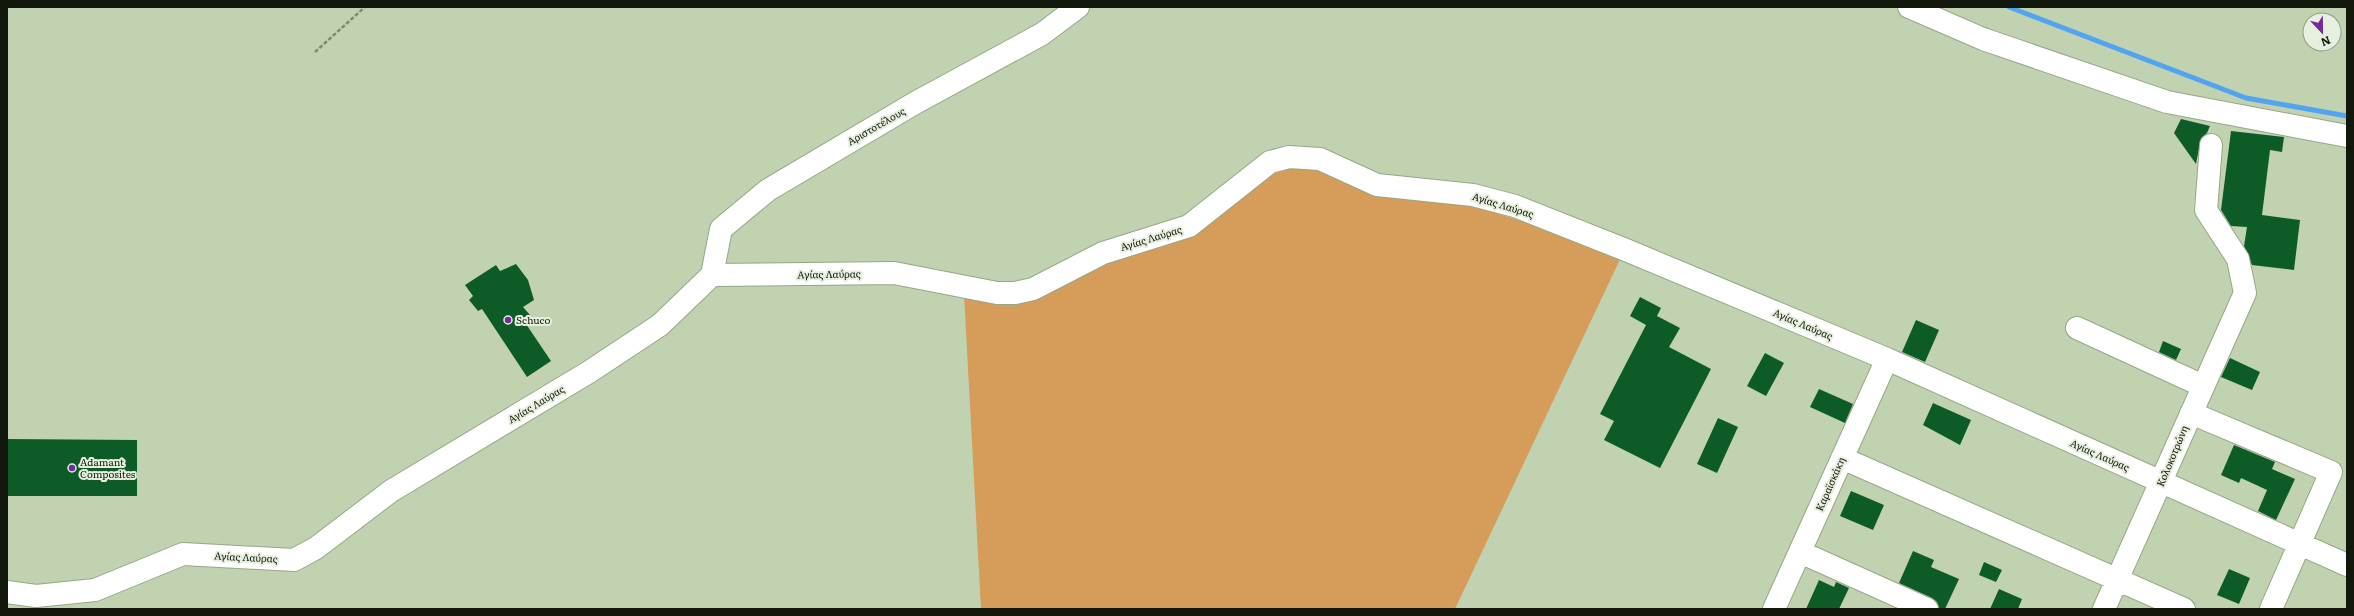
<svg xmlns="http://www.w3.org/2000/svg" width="2354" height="616" viewBox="0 0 2354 616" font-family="Literata,serif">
  <rect width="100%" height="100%" fill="#c1d2b0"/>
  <path fill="#d59c5a" d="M1290 165H1314L1470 205 1623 253 1455 609H981L964 294 1019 302 1269 173Z"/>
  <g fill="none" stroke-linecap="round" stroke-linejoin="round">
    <path stroke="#52a4f1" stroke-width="5" d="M2009 7 2246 98 2347 116"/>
  </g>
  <path fill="#0d5c28" d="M2181 119 2210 126 2207 133 2201 138 2196 164 2174 133Z
    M2231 131 2284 137 2282 152 2270 150 2262 215 2300 220 2294 270 2252 265 2244 246 2247 227 2231 226 2221 210Z
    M516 264 528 280 534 300 523 307 530 315 526 324 551 361 527 377 482 309 478 311 469 300 473 296 465 285 496 265 500 271Z
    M1640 297 1661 308 1657 316 1680 328 1669 347 1711 369 1660 468 1604 440 1614 421 1600 414 1646 325 1630 316Z
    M1916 320 1939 330 1925 362 1902 352Z
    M2163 341 2181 349 2176 360 2159 352Z
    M1765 353 1784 363 1766 396 1747 386Z
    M2230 358 2260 372 2252 390 2221 377Z
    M1819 389 1853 404 1845 423 1810 407Z
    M1933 403 1971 420 1960 445 1923 425Z
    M1718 418 1738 427 1717 473 1697 464Z
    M7 439 137 440V496H7Z
    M2234 445 2275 462 2272 469 2295 479 2276 520 2258 511 2267 490 2241 478 2239 483 2221 475Z
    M1851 491 1884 505 1873 530 1840 516Z
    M1913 551 1934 560 1931 567 1959 579 1945 609 1939 608 1937 602 1932 598 1899 583Z
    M1984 562 2002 570 1996 582 1979 575Z
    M2229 569 2250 578 2239 604 2217 595Z
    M1819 580 1834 587 1836 582 1849 588 1839 609H1806Z
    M1999 589 2022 599 2018 609H1990Z"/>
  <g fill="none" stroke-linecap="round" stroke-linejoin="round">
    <g stroke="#96a786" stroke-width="24">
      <path id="minor" d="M1909 7 1983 39 2167 102 2347 136
        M712 275 721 229 768 190 915 103 1042 34 1078 7
        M2077 328 2203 386
        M2191 413 2331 472 2271 609
        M1842 458 2184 609
        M1800 552 1927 609
        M7 592 36 596 95 590 183 554 294 560 316 548 391 491 589 372 660 325 712 275 894 273 997 293H1015L1033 289 1103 253 1189 226 1270 162 1289 157 1320 159 1377 185 1473 195 1515 206 1626 250 1887 359 2347 565
        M1774 609 1887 359
        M2104 609 2245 293 2238 259 2206 210 2211 145"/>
    </g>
    <path stroke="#7e8b71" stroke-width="2.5" stroke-dasharray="4 2" stroke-linecap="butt" d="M315 52 365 7"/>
    <use href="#minor" stroke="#fff" stroke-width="22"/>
  </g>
  <g fill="#722b9f" stroke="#e7f0de" stroke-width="1.5">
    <circle cx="508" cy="320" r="4"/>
    <circle cx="72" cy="468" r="4"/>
  </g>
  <g text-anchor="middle" stroke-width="4" stroke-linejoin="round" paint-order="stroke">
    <g font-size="10" fill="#11170a" stroke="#e7f0de">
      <text transform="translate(876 126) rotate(-30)" y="4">Αριστοτέλους</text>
      <text transform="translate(1503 205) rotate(17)" y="4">Αγίας Λαύρας</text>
      <text transform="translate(1151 238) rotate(-17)" y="4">Αγίας Λαύρας</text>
      <text transform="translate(829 274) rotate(-1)" y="4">Αγίας Λαύρας</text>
      <text transform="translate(1803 324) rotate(23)" y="4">Αγίας Λαύρας</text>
      <text transform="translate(536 404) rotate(-31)" y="4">Αγίας Λαύρας</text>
      <text transform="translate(2100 455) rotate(24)" y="4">Αγίας Λαύρας</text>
      <text transform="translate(2172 456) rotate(-67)" y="4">Κολοκοτρώνη</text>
      <text transform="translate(1830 484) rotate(-66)" y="4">Καραϊσκάκη</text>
      <text transform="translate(246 557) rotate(3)" y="4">Αγίας Λαύρας</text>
    </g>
    <g font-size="10" fill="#11170a" stroke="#e7f0de" text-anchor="start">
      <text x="516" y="324">Schuco</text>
      <text x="80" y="466">Adamant<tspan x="80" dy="12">Composites</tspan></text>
    </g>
  </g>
  <rect width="2354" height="616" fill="none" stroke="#11170a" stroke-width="16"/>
  <g transform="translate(2322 32) rotate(158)"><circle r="19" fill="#e7f0de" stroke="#919989"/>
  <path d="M0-3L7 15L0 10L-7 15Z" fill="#722b9f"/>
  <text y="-6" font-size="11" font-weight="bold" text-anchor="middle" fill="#11170a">N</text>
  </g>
</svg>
